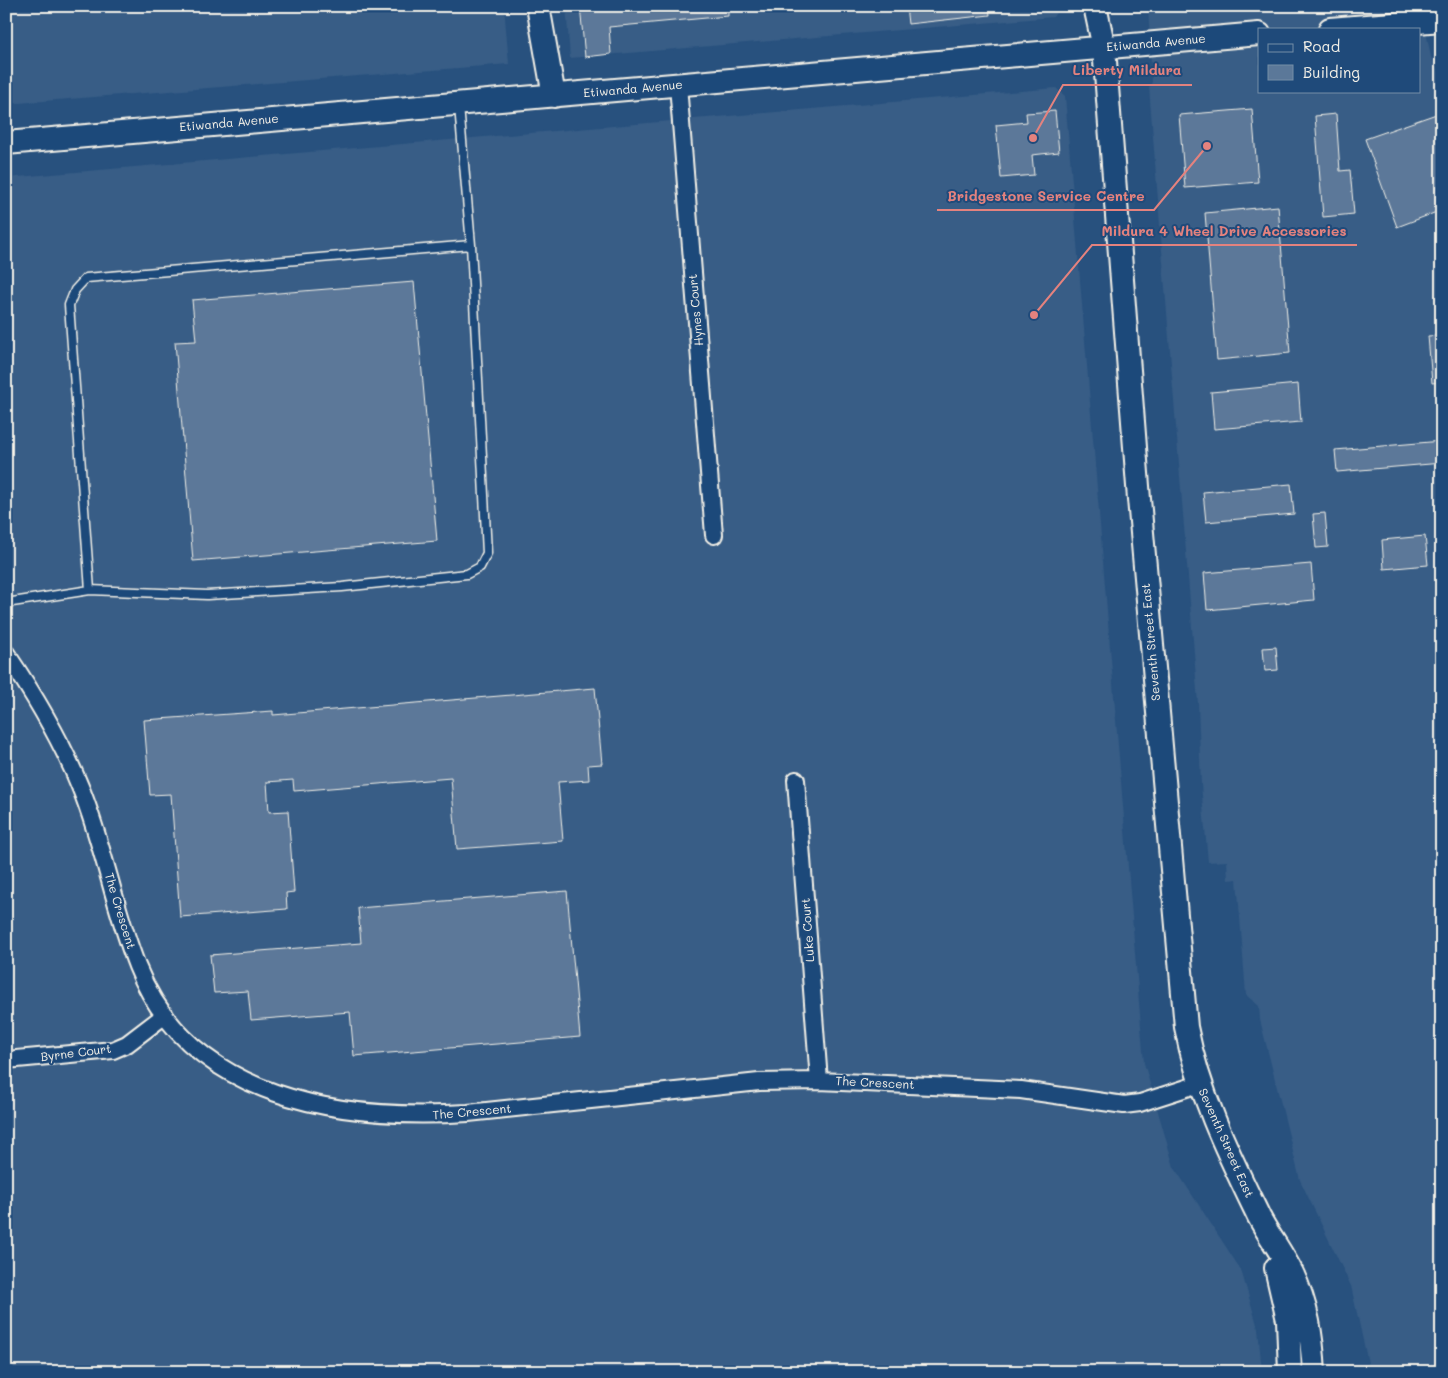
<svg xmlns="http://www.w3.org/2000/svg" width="1448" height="1378" viewBox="0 0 1448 1378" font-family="Mali,sans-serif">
  <rect width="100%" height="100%" fill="#28517e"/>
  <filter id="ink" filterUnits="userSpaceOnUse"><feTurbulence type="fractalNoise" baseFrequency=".02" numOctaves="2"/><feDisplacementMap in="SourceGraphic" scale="10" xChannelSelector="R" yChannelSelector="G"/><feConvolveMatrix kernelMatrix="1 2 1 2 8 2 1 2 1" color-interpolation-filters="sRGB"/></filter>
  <g filter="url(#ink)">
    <path fill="#375d86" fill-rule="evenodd" d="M6 6H504L509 64 6 104Z
      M566 6H1058V10L1053 17 570 58Z
      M1148 6H1421L1431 57 1442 77V1372H1370L1351 1286 1300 1180 1260 1020 1259 1006 1246 995 1237 879 1228 880 1227 861 1208 862 1201 785 1198 703 1149 87 1152 82ZM1259 29H1419V91H1259Z
      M1056 88 1065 96 1144 1063 1174 1167 1241 1270 1258 1328 1262 1372H6V178Z"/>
    <path fill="#5b7899" stroke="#f4f1e8" d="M580 6H728V16L609 27 611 54 585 57Z
      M906 6H989L990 15 908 24Z
      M1252 109 1258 182 1185 188 1179 115Z
      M1055 111 1059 152 1032 155 1034 175 1001 178 996 125 1027 122 1026 113Z
      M1442 112V210L1397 227 1365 139Z
      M1336 114 1340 171 1350 170 1354 214 1323 217 1315 116Z
      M1278 206 1290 353 1217 360 1205 213Z
      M414 282 437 541 193 561 175 342 196 341 192 300Z
      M1442 335V382L1432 383 1428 336Z
      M1298 384 1301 422 1214 429 1211 392Z
      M1442 441V463L1337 472 1335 450Z
      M1291 484 1294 514 1206 522 1203 492Z
      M1325 513 1328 547 1316 548 1313 514Z
      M1425 536 1428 565 1384 569 1382 540Z
      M1311 564 1314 600 1207 610 1204 573Z
      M1276 647 1278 670 1265 671 1263 648Z
      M595 688 602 764 588 765 589 780 558 782 563 841 457 849 451 778 294 791 293 780 267 782 269 812 288 811 294 892 286 893 287 909 180 917 171 794 150 795 144 720 273 711V715Z
      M567 891 580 1037 354 1056 350 1012 251 1020 248 991 214 993 210 955 361 943 358 908Z"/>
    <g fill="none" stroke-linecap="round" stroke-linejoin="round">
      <g stroke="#f4f1e8" stroke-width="11">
        <path id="lane" d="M1409 6 1411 22
          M90 590 69 305 75 290 86 278 471 245
          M6 603 90 590 207 595 342 587 467 574 480 567 487 553 471 245 459 106"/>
      </g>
      <g stroke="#f4f1e8" stroke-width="20">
        <path id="street" d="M678 85 714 535
          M6 653C35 696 62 741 81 789 104 846 114 908 137 966 190 1100 342 1121 468 1113L704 1088 759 1082 819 1081 1021 1090 1124 1105 1140 1103 1199 1084
          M796 780 819 1081
          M6 1060 113 1050 127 1044 165 1015"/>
      </g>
      <g stroke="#f4f1e8" stroke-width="26">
        <path id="secondary" d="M538 6 554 96
          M1095 6 1104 48 1139 499 1186 1027C1199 1095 1229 1155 1259 1217 1269 1236 1282 1253 1292 1273 1307 1304 1312 1337 1314 1372
          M1330 29 1442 20
          M6 143 1259 34
          M1276 1268 1288 1320 1290 1372"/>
      </g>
      <use href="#lane" stroke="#1f4a7a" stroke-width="8"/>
      <use href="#street" stroke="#1f4a7a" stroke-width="16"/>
      <use href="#secondary" stroke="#1f4a7a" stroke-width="22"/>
    </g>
  </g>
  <g text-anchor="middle" stroke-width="4" stroke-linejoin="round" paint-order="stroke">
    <g font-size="12" fill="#f4f1e8" stroke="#1f4a7a">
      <text transform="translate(1156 43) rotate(-5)" y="4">Etiwanda Avenue</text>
      <text transform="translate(633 89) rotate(-5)" y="4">Etiwanda Avenue</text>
      <text transform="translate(229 123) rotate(-5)" y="4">Etiwanda Avenue</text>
      <text transform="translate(696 310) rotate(-95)" y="4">Hynes Court</text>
      <text transform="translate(1151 642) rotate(-95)" y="4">Seventh Street East</text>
      <text transform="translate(120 911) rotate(73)" y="4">The Crescent</text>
      <text transform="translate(808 930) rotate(-94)" y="4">Luke Court</text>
      <text transform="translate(76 1053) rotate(-7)" y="4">Byrne Court</text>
      <text transform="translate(875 1083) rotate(3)" y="4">The Crescent</text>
      <text transform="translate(472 1112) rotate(-5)" y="4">The Crescent</text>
      <text transform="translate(1226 1143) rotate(66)" y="4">Seventh Street East</text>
    </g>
  </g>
  <path fill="none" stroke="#e4827e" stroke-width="2" d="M1033 138L1063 85H1192M1207 146L1154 210H937M1034 315L1092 245H1357"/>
  <g fill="#e4827e" stroke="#1f4a7a" stroke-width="2">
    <circle cx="1033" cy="138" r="5"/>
    <circle cx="1207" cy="146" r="5"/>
    <circle cx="1034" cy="315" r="5"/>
  </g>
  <g font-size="14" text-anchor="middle" font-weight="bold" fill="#e4827e" stroke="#1f4a7a" stroke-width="4" stroke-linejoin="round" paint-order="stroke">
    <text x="1127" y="75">Liberty Mildura</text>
    <text x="1046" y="201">Bridgestone Service Centre</text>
    <text x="1224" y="236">Mildura 4 Wheel Drive Accessories</text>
  </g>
  <rect width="1448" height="1378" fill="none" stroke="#1f4a7a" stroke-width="25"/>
  <rect x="12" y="12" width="1423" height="1353" fill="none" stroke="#f4f1e8" stroke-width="2" filter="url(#ink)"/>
  <rect x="1258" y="28" width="162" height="65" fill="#1f4a7a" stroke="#748da6"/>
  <rect x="1268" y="44" width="25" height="8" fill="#1f4a7a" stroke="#748da6"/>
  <text x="1303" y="52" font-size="15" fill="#f4f1e8">Road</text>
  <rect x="1268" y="65" width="25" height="15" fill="#5b7899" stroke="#748da6"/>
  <text x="1303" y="78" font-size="15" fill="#f4f1e8">Building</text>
</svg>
